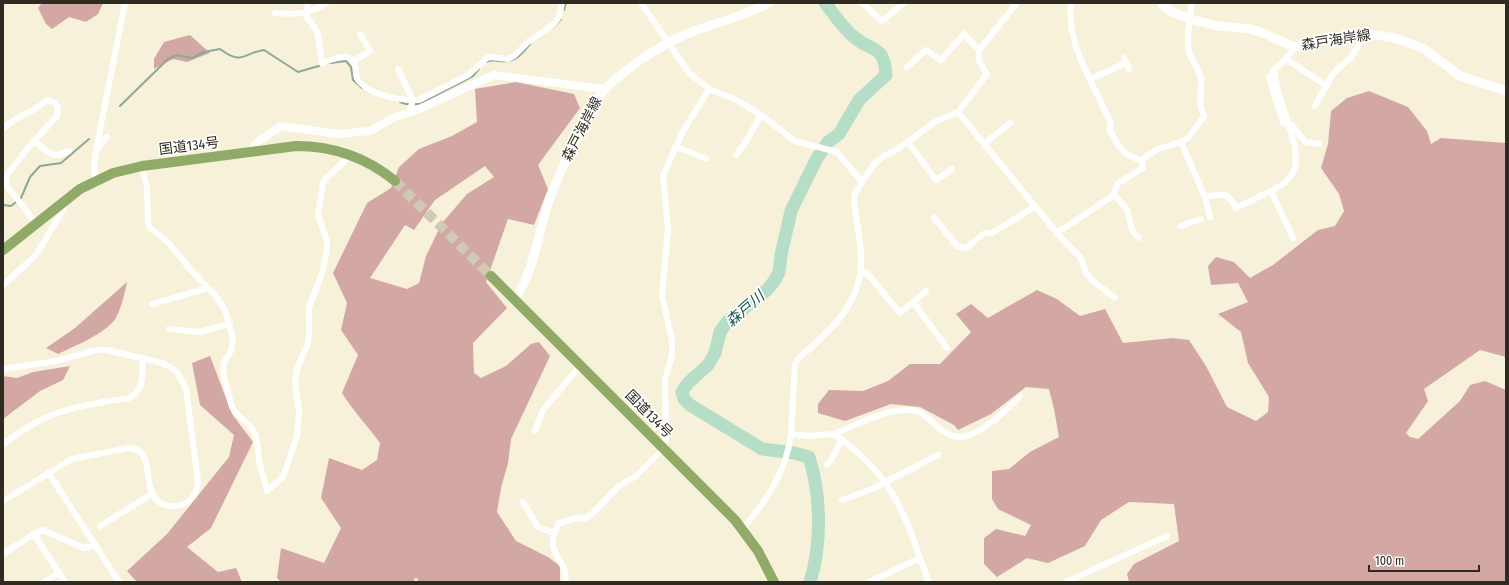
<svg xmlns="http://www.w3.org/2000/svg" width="1509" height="585" viewBox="0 0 1509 585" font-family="'Fira Sans Condensed','Noto Sans JP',sans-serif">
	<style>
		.forest { fill: #d3a7a4; fill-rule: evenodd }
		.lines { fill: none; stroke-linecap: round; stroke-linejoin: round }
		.stream { stroke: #8ca896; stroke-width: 2 }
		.river { stroke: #b4dec8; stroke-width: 13 }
		.trunk-tunnel { stroke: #d0c9b4; stroke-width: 10; stroke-dasharray: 10 5; stroke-linecap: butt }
		.minor { stroke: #fff; stroke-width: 6 }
		.tertiary { stroke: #fff; stroke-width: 8 }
		.secondary { stroke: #fff; stroke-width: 9 }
		.trunk { stroke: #90ab68; stroke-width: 10 }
		.labels { text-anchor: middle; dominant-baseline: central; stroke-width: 3.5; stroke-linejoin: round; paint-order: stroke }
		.street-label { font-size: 14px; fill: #2e2b22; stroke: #fff }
		.water-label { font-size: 15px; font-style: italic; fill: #10593e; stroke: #fff }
	</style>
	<rect width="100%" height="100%" fill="#f8f1d9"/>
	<path class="forest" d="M42,3H103L98,14L86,22L69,17L52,29L46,24L38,8Z
		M190,35L210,53L187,62L173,59L154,69V59L164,42Z
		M516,82L574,94L580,108L538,165L548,189L534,225L508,219L486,282L507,308L473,343L474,373L481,378L506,366L531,344L539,342L550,356L511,439L508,463L501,488L497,512L516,541L548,557L560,566V582H419L416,577L413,582H281L277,578L281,548L324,563L341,528L321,498L329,458L362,470L377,460L380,443C368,426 353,411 342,393L358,355L341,330L347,303L333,273L367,203L391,188L399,167L419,149L452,136L477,122L475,89ZM485,166L494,177L467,194L442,223L426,256L419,283L407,289L370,278L405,225L414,230L435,200Z
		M1369,91L1408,107L1427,131L1431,144L1441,138L1506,143V357L1480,350L1424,389L1428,401L1406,433L1410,437L1418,439L1460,401L1470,385L1485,381L1506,390V582H1129L1127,574L1134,564L1179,541L1174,504L1129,502L1101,520L1085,546L1048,563L1027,558L997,577L984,564V538L996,529L1025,536L1031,525L998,509L992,499V471L1009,469L1030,452L1059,437L1054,409L1049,389L1026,387L991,414L958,430L954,425L920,407L891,404L845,421L818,413V404L829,390L863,391L888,381L910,364H940L971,332L956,314L971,304L988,318L1037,290L1057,299L1080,316L1105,309L1123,343L1173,338L1189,340L1206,366L1227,407L1256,421L1268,412L1269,397L1248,363L1241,332L1218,314L1248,302L1238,283L1211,285L1208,266L1216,257L1234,262L1250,278L1273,265L1318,230L1335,226L1344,211L1339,194L1321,168L1328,144L1331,111L1347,98Z
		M127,282C125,293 120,315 112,323C98,337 76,345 58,354L46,348L75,328Z
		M210,356L232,414L253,442L211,528L187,547L218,572L236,568L242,582H137L127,571L167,534L229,457L234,435L200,405L192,363Z
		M70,366L63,380L40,391L3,419V376L17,378L33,372Z"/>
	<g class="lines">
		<path class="stream" d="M564,10L566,3
			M553,28L561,19
			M486,62C491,60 494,60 499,61C515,63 520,56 530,44
			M330,63L346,61L351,67L353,80L362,88
			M400,102L406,104H419L473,76L479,69
			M120,106L168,59L177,55L192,58L204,52L220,49C243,66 242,53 264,50L298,72L322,65
			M3,205L11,206L21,198L30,177L40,166L61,163L89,139"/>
		<path class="river" d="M810,582C822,544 821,495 809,457L794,453L762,449L690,405L684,399L682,392L688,383L708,365L715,353L720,332L728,321L767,290L775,280L779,272L781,255L791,211L816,160L828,142L839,134L859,100L886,75C884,44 873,53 854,37C843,28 834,14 825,3"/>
		<path class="trunk-tunnel" d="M395,181L491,276"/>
		<path class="minor" d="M308,3C303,24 312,18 317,32C320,42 320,54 322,64
			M641,3L689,73L709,89L735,99L761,115L795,141L837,152L862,182
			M862,3L882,21L904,3
			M1071,3C1066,46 1095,85 1111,124L1109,129C1119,147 1121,154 1141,160L1143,168L1117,184L1114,195
			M1192,3C1190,16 1185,43 1190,55C1193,64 1200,68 1201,80C1202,95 1197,101 1204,116L1189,137L1181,142L1205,197L1210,217
			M275,13C297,15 307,14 327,3
			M1295,47L1286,59L1274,70L1269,77L1283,123L1292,125L1305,142L1319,144
			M1124,58L1129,69
			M1286,59L1327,86
			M354,61L370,51L360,34
			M322,63C331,60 351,50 355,65C357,70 355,76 358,80C367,94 398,100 413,100L398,69
			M907,67L926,50L941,60L964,34L979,50
			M1090,79L1126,63
			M1315,106L1332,75L1352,56L1364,35
			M409,112L413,100H419L468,75L487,58L491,57L508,59L514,56L529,41L553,25L559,17L562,3
			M958,112L1057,233L1081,258L1086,273L1092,280L1115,298
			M3,129C15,116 34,113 47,100L54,102L58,107L57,116L28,148L6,176L7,186L36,223
			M35,142C49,152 51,160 69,151
			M908,142L936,180L952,169
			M984,144L1010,123
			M675,146L706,159
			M97,149L107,137
			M736,155L747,140L761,115
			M1141,160L1158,149L1181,142
			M142,166L147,188L148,223L150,228L168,242L190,269L215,295L225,310L233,339L231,351L224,362L223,373L232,407L237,414L251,427L255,434L258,447L259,461L267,491L283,477L297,436L299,412L295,381L298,366L307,346L309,336V308L323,270L327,249V241L318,215L323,183L326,178L352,155
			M95,180L94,164L96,150L125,3
			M1271,191L1293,238
			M1205,197C1224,194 1226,190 1236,208L1271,191L1285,183L1292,174L1296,165L1295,146L1278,91L1274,70
			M934,218L958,247L966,248L985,233H992L1036,206
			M1181,226L1201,219
			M1057,233L1114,195L1127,209L1132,230L1139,238
			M860,270L867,273L900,313L926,291
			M3,285L36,255L63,210L65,202
			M913,302L947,348
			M152,304L208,288
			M169,329L199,332L230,324
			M3,369L56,361L96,350H107L162,363L172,368L178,373L186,389L198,481C197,489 196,495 190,500C184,505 177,507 170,506C134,501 162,448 128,448L72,459L3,501
			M535,431L543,410L580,366
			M791,434L795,364L800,357C828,333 859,306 861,265C862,245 856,222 854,201L855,193L874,164L884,156L898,149L933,123L958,112L987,74C981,65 977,60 979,50L1017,3
			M834,434C856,425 895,403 919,412C928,416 935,426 943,431C949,435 956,438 963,437C985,432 1005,411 1020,396
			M3,444C20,432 37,420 57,413C80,405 105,402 129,398C145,390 142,374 143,358
			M827,465L831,460L842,440
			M48,472L119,582
			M842,500L872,489L938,455
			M523,502L538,527L554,533
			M100,526L152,494
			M743,529C767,499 786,473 791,434L809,436L834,434C859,451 881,473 896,500C911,526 918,555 929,582
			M34,534L43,530L84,548L96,545
			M3,554L34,534L65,582
			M44,582L59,573
			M566,582C566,554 542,556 559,523L580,517L583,519L591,515L619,486L636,476L664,448L666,436L665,379L672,356V340L662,296L668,229L663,176L682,133L709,89
			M869,582L920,558
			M1066,582L1167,536"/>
		<path class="tertiary" d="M250,152L256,143L281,126L338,134L370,131L395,117L417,110L494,75L604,89"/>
		<path class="secondary" d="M1161,3L1170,11L1189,19L1218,26L1251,29L1263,33L1295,47L1327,39L1370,34L1394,38L1423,48L1460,76L1506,91
			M514,300C536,270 538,229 551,195C563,162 582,130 597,99C616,73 664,42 694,31C719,22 745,16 768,3"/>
		<path class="trunk" d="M3,250L80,189L113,173L142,166L296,146C334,146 366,157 395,181
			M491,276L735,520L758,551L774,582"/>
	</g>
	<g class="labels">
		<g class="street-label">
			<text transform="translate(1336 40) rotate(-9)">森戸海岸線</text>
			<text transform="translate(582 129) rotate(-63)">森戸海岸線</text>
			<text transform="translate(189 146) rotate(-7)">国道134号</text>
			<text transform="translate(649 414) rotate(45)">国道134号</text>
		</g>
		<g class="water-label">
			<text transform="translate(745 309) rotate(-41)">森戸川</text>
		</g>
	</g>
	<rect width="1509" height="585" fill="none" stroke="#2e2b22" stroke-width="8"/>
	<path d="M1369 565v6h110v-6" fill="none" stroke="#2e2b22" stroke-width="2"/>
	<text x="1375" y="565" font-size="12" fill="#2e2b22" stroke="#ffffff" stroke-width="3" paint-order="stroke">100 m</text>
</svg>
